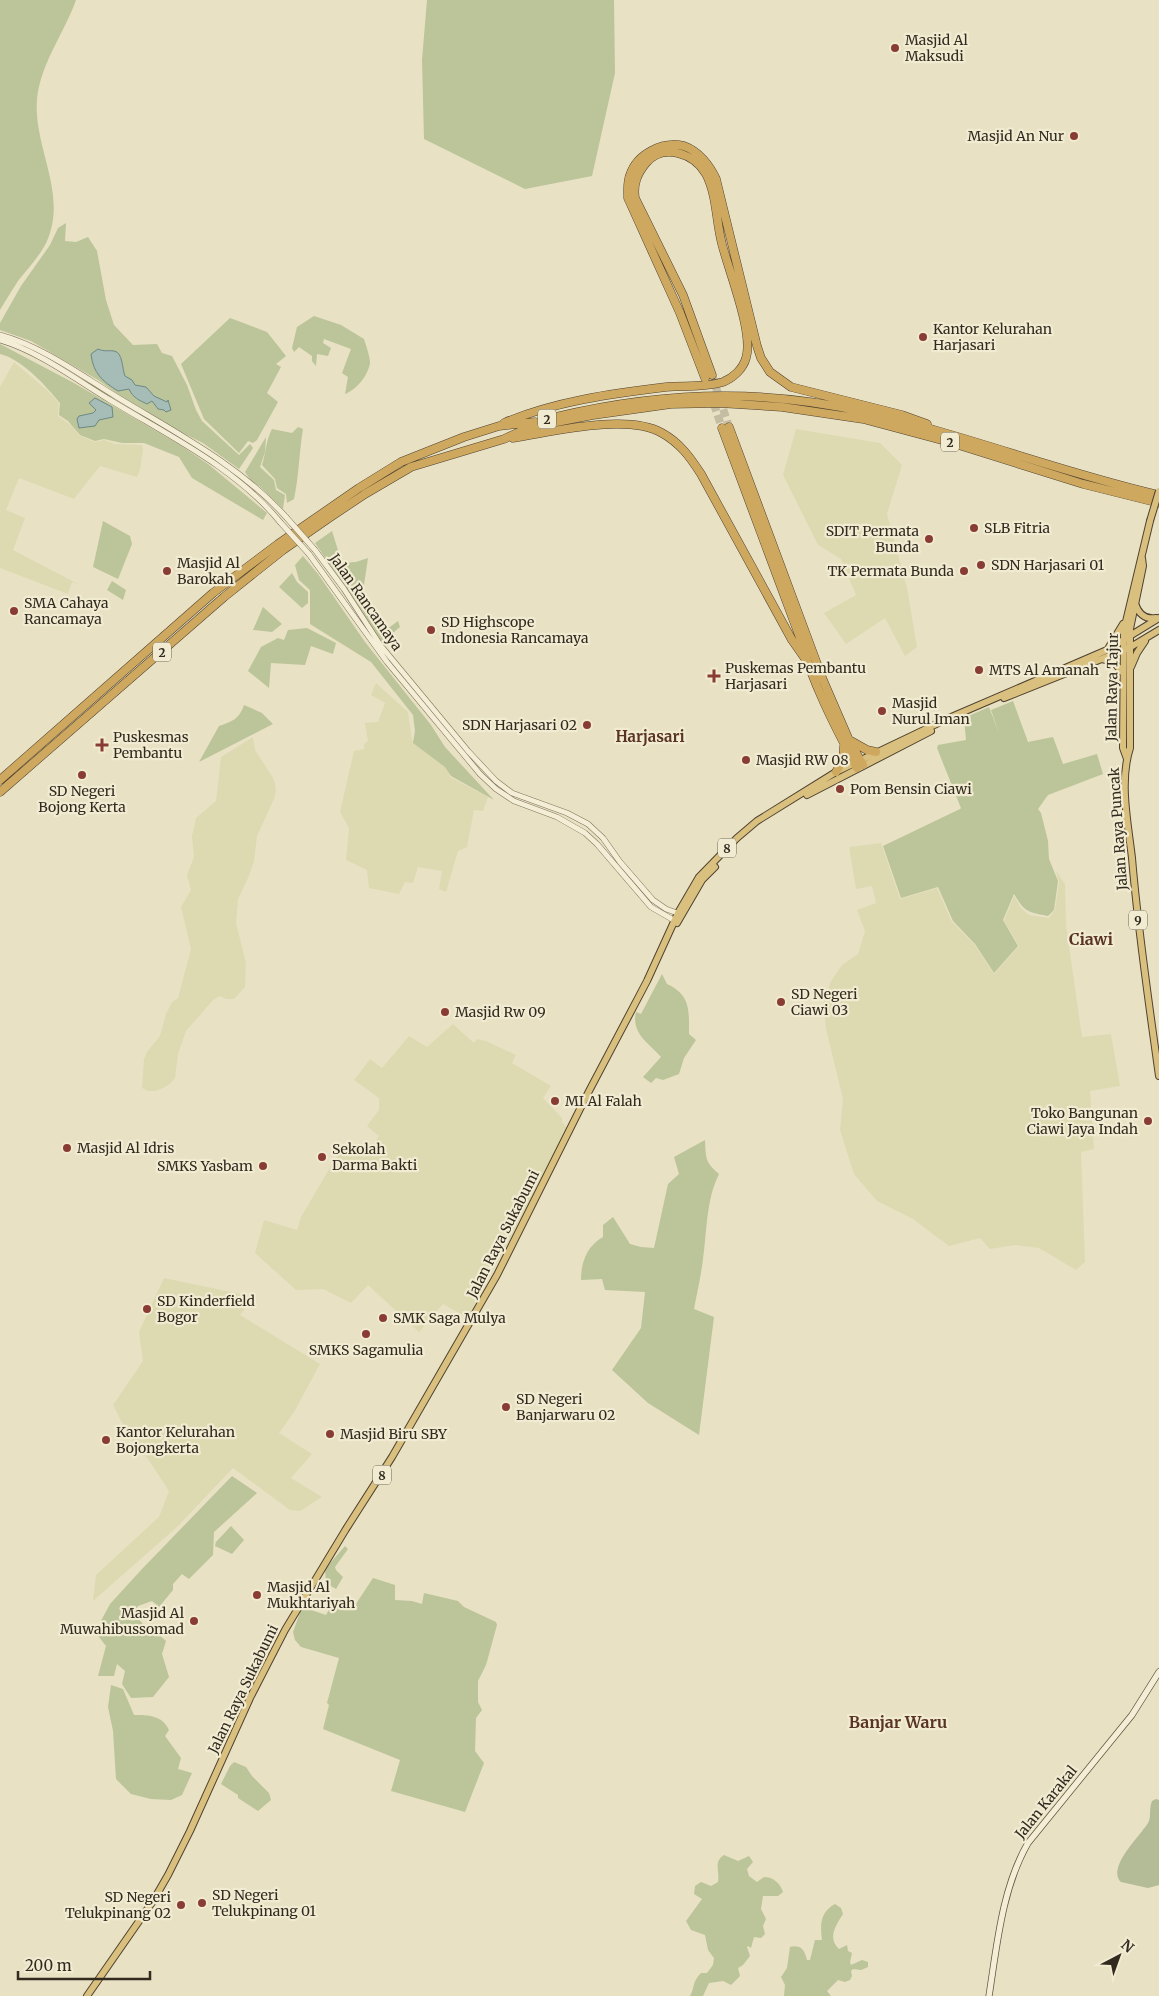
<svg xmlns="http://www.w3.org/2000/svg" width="1159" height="1996" viewBox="0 0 1159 1996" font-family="Merriweather,serif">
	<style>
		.farmland { fill: #dddab2 }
		.green { fill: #bbc599 }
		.cemetery { fill: #b3bb97 }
		.water { fill: #a5bcb7; stroke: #6d8985 }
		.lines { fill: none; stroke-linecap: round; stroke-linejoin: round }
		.motorway-tunnel { stroke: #c4bca3; stroke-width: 8; stroke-dasharray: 8 4; stroke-linecap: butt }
		.tertiary-casing { stroke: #81735c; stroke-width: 6 }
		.secondary-casing { stroke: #625540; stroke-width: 7 }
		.trunk-casing { stroke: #4f4230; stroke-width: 8 }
		.motorway-casing { stroke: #4f4230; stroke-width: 9 }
		.tertiary { stroke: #f4eed6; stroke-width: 5 }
		.secondary { stroke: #f4eed6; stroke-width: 5.5 }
		.trunk { stroke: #dac07e; stroke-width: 6 }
		.motorway { stroke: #cea85e; stroke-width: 8 }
		.tertiary-bridge-casing { stroke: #81735c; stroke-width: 6; stroke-linecap: butt }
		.trunk-bridge-casing { stroke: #4f4230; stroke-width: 8; stroke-linecap: butt }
		.tertiary-bridge { stroke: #f4eed6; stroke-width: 5 }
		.trunk-bridge { stroke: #dac07e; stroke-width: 6 }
		.poi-dot { fill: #883c33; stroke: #f1ebd2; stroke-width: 2 }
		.labels { text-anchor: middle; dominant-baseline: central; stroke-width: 4.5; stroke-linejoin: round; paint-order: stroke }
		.shield { fill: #f1ebd2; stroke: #6b6455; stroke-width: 1 }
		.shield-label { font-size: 12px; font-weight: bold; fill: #322a1f }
		.poi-label { font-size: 14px; fill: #322a1f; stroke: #f1ebd2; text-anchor: start }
		.street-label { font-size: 14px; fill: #322a1f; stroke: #f1ebd2 }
		.neighbourhood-label { font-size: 15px; font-weight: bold; fill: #5a3423; stroke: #f1ebd2 }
		.quarter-label { font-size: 16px; font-weight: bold; fill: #5a3423; stroke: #f1ebd2 }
	</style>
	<rect width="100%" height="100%" fill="#e8e1c4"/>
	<path class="farmland" d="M14,362L48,391L59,403L58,416L72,426L79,435L95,442L104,440L115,444L142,445L143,450L140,470L137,477L100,466L74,499L19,478L6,510L25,518L13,550L80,585L72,582L68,594L0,568V387Z
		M796,429L880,443L902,465L887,514L907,588L917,647L905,656L885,618L846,644L824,613L856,595L841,559L818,545L783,475Z
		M376,683L408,712L412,740L447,765L450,777L488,797L483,811L474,810L467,847L458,851L446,892L439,889L442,871L418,867L413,883L405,882L399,894L369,888L367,870L346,860L349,828L340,812L354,751L364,749V744L368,741L365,723L378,722L385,703L371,695Z
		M253,737L255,750L272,776L275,783L276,791L274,799L257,836L254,861L249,876L238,899L236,923L246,963L245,987L234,999H226L220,996L213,1000L186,1031L178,1054L175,1078L170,1084L163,1088L155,1091H148L142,1088L144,1059L147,1052L160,1036L166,1014L172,1002L178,998L191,949L181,907L191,890L187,875L194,857L192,836L196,818L216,801L221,757Z
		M881,843L900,899L937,888L952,922L974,944L994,974L1019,946L1004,921L1014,896L1021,908L1029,915L1049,918L1055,910L1059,882L1056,871L1065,884L1066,925L1082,1037L1111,1034L1120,1086L1090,1091L1094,1149L1081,1152L1085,1262L1076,1270L1039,1248L1015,1245L990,1249L980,1238L949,1246L913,1219L877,1201L854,1174L840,1130L843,1099L826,1029L823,1003L831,981L842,965L858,954L865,931L857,910L876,903L872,886L856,889L849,847Z
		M453,1024L474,1043L477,1039L486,1041L516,1055L512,1063L551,1086L543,1098L562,1118V1122L568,1129L468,1318L443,1304L419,1332L368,1285L351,1303L323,1289L296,1290L255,1253L264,1220L297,1230L301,1217L341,1149L364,1157L379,1136L367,1126L379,1110V1098L354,1080L370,1059L382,1068L409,1036L427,1047Z
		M164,1278L255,1297L240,1315L320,1364L294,1412L279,1433L312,1454L291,1478L322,1497L300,1511L290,1510L233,1468L177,1527L93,1601L96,1575L159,1517L169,1491L148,1459L130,1438L113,1405L143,1361L139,1332Z"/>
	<path class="green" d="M0,0H76C64,34 41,62 37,99C33,147 68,193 47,241C40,256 28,268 18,281C12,290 6,300 0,310Z
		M427,0H614L615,73L592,176L525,189L424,139L422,60Z
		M66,223L65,241L76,242L88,237L97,251L106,300L114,325L133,345L157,344L162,353L172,356L187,385L196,410L202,421L239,455L250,444L253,448L239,469L203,443L150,417L98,380L31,341L0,330V323L21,286L50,245L58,228Z
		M314,316L341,325L364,339C366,346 370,356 370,363C368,376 356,390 345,394L348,377L342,373L351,349L324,339L323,343L331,348L328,356L317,354L316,366L312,361V356L299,347L294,352L292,348L297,327Z
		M230,318L267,332L286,356L276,364L281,367L267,393L278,402L257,440L253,443L248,441L239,453L204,419L181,364Z
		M0,344L74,383L180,445L208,464L267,513L263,520L192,478L179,457L144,443H122L104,439L95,441L80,435L68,421L59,415L60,403C46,386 22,359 0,354Z
		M298,427L303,429C299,453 299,476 294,499L287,503L286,494L277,488L275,479L262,465C266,453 266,440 272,429L292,433Z
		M266,437L265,452L260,467L274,480L276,490L285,495L283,509L259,486L253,484L245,472Z
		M103,521L130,536L132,544L118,579L93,567Z
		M332,531L342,563L356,562L368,558L363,592L373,618L383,632L398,621L400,627L382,642L315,543Z
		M303,556L318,574L365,642L431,725L445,747L494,800L451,776L445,767L413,743L415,731L413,715L371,662L310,624V590L299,580L295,565Z
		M292,573L297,582L308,592V603L302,608L279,587Z
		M112,581L126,590L123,600L107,590Z
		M263,607L282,624L272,632L253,630Z
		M307,628L336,643L333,654L311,646L305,665L271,663L269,688L248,671L261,647L278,638L284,640L288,630Z
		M1013,701L1028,742L1053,737L1063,764L1097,754L1103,774L1048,795L1038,809L1041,813L1048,841L1049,859L1058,881L1054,910L1048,916C1027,912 1025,912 1014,894L1003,920L1018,946L994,973L975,944L953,921L938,887L901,898L883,846L960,809L961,808L937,748L938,745L966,740L964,718L989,707L999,733L991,710Z
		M244,705L262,713L273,724L199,762L219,726C232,722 240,718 244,705Z
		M662,974L667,984C691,995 689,1011 689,1034L696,1040L684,1058L679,1074L663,1080L656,1078L651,1083L643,1077L661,1057C649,1043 631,1034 636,1012L641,1014Z
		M705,1140C706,1159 705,1162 719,1174C706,1200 707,1231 703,1259C701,1276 697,1293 694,1309L714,1317L699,1435L648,1403L612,1370L641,1328L645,1292L605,1290L602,1279L581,1280C581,1262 587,1246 603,1237V1225L613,1217L630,1244L641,1247L654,1248L668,1184L679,1174L674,1157Z
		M232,1476L257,1493L214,1532L213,1555L189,1579L182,1574L173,1584V1590L159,1607L152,1601L138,1606L134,1614L152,1634L157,1633L166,1641L162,1654L169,1677L153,1697L131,1698L122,1684L125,1671L117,1664L114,1676H98L106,1646L95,1632L110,1604L142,1569Z
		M231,1526L244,1540L232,1554L215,1546L216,1542Z
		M345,1546L348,1549L335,1567L336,1570L343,1577L336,1589L326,1583L325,1569Z
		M373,1578L395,1585V1600L412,1601L422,1604L424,1593L458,1601L464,1607L496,1622L497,1625L486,1665L478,1681V1702L482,1710L476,1718L475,1751L484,1763L465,1812L391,1791L400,1760L323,1729L329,1705L327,1703L339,1658L301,1647L295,1640L293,1632L302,1607L326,1615L334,1600L352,1610Z
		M111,1685L123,1689L134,1715C148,1715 162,1715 169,1730L165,1736L181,1758L178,1769L192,1773L182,1795L171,1800L151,1799L131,1794L116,1779L113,1731L108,1707Z
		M234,1762L246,1767L252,1776L269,1793L271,1800L258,1811L238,1798V1795L221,1784L230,1766Z
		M724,1855L738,1861L749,1856L753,1862L747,1869L749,1876L757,1882L764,1877C773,1877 780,1883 783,1892L778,1896H763L761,1909L766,1919L763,1926L765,1934L761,1938L754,1937L751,1948L748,1946L747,1947L750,1956L743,1965L738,1968L740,1976L731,1985L723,1981L709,1983L703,1996H690C695,1987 692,1982 701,1973H707L713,1965L714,1958L708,1950L705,1935L691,1930L686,1921L702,1899L694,1894L695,1886L701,1882L711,1886L718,1882C720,1871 713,1862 724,1855Z
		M835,1904L841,1908L843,1914C836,1925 827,1938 839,1949L847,1945L848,1951L852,1953L850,1962L851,1965L862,1960L868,1962V1967L861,1970L853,1969L851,1971L852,1976L850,1980L845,1982L838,1980L827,1991L831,1996H784L785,1985L781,1977L787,1968L790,1947C801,1944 805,1951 807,1960H810L815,1940H822C820,1925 820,1912 835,1904Z"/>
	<path class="cemetery" d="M1156,1799L1159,1800V1885L1148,1888L1121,1882C1106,1866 1143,1834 1149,1821C1151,1816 1149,1808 1152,1801Z"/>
	<path class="water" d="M98,349C105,352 107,350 114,351C123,352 122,369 125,376L132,380L135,385L146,387L154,396L167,402L168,400L171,410L166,412L164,410L158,409L152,401L147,404C139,400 133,398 129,389L118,391C102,381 93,373 91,354Z
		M95,398L112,407L113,417L99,420L95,426L79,428L77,419L79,416L93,413L96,410L89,403Z"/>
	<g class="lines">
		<path class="motorway-tunnel" d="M712,375L729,427
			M706,381L722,428"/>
		<defs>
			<path id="tertiary" d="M0,335C43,347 79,374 117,397C176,433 239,465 286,517
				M0,340C40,352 75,379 110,400C169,436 236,468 280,522
				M315,550L344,589L381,646L468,751L496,781L512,793L567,813L588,824L603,838L620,862L653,900L666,909L680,914
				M309,554L387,662L480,774L496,789L514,801L557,817L585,833L597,844L651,907L677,922"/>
			<path id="secondary" d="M989,1996C997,1945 1002,1888 1028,1843L1132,1715L1159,1672"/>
			<path id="trunk" d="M1142,558L1143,566L1130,629V748C1119,782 1128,823 1132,858C1138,931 1149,1004 1159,1076
				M1135,603C1138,613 1145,620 1156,618
				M1109,647L1123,624
				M1102,659L1114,662L1122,672
				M1131,667L1137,653L1145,641
				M1004,698L1129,648L1159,630
				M1127,759L1123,748L1124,630L1150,521
				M807,795L931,731
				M677,923L702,880L715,867
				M87,1996L153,1901L168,1875L190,1831L250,1698L285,1630L346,1529L392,1457L497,1275L588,1093L647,981L678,913L699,877L737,838L757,821L836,772L949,718L1107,650L1159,618"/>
			<path id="motorway" d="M705,378L680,313L628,198C628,190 627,182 630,175C637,154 662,141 684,146C699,151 710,166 716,179L757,346L761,358L770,372L791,387L902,415L927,424
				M556,417C656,393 762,388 864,412C963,434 1059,472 1159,495
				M504,423C552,402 614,393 666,387C685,385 704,388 723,382C733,378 743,369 746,358C754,333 729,272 722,244C716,222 717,195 706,174C694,153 663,143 646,163C637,174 633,184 635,198L683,295L712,375
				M729,427L823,680L849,740L863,765
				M722,428L799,635C812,682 834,725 857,768
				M513,438C552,432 627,413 662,433C680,443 690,457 701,474L792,640L806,660
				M851,741L867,750L876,752
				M836,772L843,760L844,746
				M0,780L213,593L278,544L359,488L401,462L464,437L499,426L535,422
				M0,792L224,597L283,550L329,518L365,494L411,467L504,439L530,427L593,415L671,404L719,403L782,407L863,419L949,442L1083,484L1159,503"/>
		</defs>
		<use href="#tertiary" class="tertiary-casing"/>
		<use href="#secondary" class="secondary-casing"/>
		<use href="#trunk" class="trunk-casing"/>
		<use href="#motorway" class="motorway-casing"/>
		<use href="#tertiary" class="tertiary"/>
		<use href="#secondary" class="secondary"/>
		<use href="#trunk" class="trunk"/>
		<use href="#motorway" class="motorway"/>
		<defs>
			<path id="tertiary-bridge" d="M286,517L315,550
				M280,522L309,554"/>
			<path id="trunk-bridge" d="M1150,521L1159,491"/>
		</defs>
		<use href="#tertiary-bridge" class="tertiary-bridge-casing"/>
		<use href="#trunk-bridge" class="trunk-bridge-casing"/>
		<use href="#tertiary-bridge" class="tertiary-bridge"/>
		<use href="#trunk-bridge" class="trunk-bridge"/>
	</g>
	<g class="poi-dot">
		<circle cx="895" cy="48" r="5"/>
		<circle cx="1074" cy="136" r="5"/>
		<circle cx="923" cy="337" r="5"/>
		<circle cx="974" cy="528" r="5"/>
		<circle cx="929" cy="539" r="5"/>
		<circle cx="981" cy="565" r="5"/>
		<circle cx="167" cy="571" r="5"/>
		<circle cx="964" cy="571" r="5"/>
		<circle cx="14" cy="611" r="5"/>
		<circle cx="431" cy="630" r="5"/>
		<circle cx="979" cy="670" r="5"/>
		<path d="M711.5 668.5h5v5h5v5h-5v5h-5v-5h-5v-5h5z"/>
		<circle cx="882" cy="711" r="5"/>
		<circle cx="587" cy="725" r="5"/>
		<path d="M99.5 737.5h5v5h5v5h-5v5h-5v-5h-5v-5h5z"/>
		<circle cx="746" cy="760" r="5"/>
		<circle cx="82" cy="775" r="5"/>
		<circle cx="840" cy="789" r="5"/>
		<circle cx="781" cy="1002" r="5"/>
		<circle cx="445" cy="1012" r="5"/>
		<circle cx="555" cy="1101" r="5"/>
		<circle cx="1148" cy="1121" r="5"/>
		<circle cx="67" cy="1148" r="5"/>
		<circle cx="322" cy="1157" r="5"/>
		<circle cx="263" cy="1166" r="5"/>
		<circle cx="147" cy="1309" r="5"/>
		<circle cx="383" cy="1318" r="5"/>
		<circle cx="366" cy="1334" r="5"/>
		<circle cx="506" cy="1407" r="5"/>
		<circle cx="330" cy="1434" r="5"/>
		<circle cx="106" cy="1440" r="5"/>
		<circle cx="257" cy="1595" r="5"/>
		<circle cx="194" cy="1621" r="5"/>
		<circle cx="202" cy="1903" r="5"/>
		<circle cx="181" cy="1905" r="5"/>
	</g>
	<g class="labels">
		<g class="shield">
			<rect x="538" y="409.5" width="18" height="19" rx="4"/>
			<rect x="941" y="432.5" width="18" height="19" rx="4"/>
			<rect x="153" y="642.5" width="18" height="19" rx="4"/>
			<rect x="718" y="838.5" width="18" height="19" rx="4"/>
			<rect x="1129" y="910.5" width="18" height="19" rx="4"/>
			<rect x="373" y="1465.5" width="18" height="19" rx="4"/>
		</g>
		<g class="shield-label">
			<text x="547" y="419">2</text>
			<text x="950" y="442">2</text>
			<text x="162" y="652">2</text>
			<text x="727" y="848">8</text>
			<text x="1138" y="920">9</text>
			<text x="382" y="1475">8</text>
		</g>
		<g class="poi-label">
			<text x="905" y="40">Masjid Al<tspan x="905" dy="16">Maksudi</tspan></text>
			<text x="1064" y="136" text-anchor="end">Masjid An Nur</text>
			<text x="933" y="329">Kantor Kelurahan<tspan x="933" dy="16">Harjasari</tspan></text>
			<text x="984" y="528">SLB Fitria</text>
			<text x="919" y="531" text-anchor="end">SDIT Permata<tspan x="919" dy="16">Bunda</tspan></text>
			<text x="177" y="563">Masjid Al<tspan x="177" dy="16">Barokah</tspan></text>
			<text x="991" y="565">SDN Harjasari 01</text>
			<text x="954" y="571" text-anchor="end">TK Permata Bunda</text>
			<text x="24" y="603">SMA Cahaya<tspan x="24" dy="16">Rancamaya</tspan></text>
			<text x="441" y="622">SD Highscope<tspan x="441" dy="16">Indonesia Rancamaya</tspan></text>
			<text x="725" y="668">Puskemas Pembantu<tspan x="725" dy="16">Harjasari</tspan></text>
			<text x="989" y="670">MTS Al Amanah</text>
			<text x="892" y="703">Masjid<tspan x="892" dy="16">Nurul Iman</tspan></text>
			<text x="577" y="725" text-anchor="end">SDN Harjasari 02</text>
			<text x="113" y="737">Puskesmas<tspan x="113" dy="16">Pembantu</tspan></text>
			<text x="756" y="760">Masjid RW 08</text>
			<text x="850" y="789">Pom Bensin Ciawi</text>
			<text x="82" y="791" text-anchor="middle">SD Negeri<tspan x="82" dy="16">Bojong Kerta</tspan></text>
			<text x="791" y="994">SD Negeri<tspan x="791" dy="16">Ciawi 03</tspan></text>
			<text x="455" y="1012">Masjid Rw 09</text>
			<text x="565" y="1101">MI Al Falah</text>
			<text x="1138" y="1113" text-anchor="end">Toko Bangunan<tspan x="1138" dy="16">Ciawi Jaya Indah</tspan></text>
			<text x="77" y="1148">Masjid Al Idris</text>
			<text x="332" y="1149">Sekolah<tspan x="332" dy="16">Darma Bakti</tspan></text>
			<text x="253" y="1166" text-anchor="end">SMKS Yasbam</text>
			<text x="157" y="1301">SD Kinderfield<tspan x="157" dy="16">Bogor</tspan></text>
			<text x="393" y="1318">SMK Saga Mulya</text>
			<text x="366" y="1350" text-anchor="middle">SMKS Sagamulia</text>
			<text x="516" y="1399">SD Negeri<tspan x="516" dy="16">Banjarwaru 02</tspan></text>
			<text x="116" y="1432">Kantor Kelurahan<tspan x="116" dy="16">Bojongkerta</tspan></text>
			<text x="340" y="1434">Masjid Biru SBY</text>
			<text x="267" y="1587">Masjid Al<tspan x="267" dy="16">Mukhtariyah</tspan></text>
			<text x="184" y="1613" text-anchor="end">Masjid Al<tspan x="184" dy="16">Muwahibussomad</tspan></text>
			<text x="212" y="1895">SD Negeri<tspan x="212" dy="16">Telukpinang 01</tspan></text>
			<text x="171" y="1897" text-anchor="end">SD Negeri<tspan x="171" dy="16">Telukpinang 02</tspan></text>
		</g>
		<g class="street-label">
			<text transform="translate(366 602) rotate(55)">Jalan Rancamaya</text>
			<text transform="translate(1112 687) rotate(-89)">Jalan Raya Tajur</text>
			<text transform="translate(1118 829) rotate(-94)">Jalan Raya Puncak</text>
			<text transform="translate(503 1234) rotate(-63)">Jalan Raya Sukabumi</text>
			<text transform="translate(243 1689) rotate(-64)">Jalan Raya Sukabumi</text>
			<text transform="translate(1046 1802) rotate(-51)">Jalan Karakal</text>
		</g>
		<g class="neighbourhood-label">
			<text x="650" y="736">Harjasari</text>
		</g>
		<g class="quarter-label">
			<text x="1091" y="939">Ciawi</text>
			<text x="898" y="1722">Banjar Waru</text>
		</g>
	</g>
	<g transform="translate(1119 1956) rotate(41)" stroke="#f1ebd2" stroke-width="4" paint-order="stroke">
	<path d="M0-4L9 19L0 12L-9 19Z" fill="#322a1f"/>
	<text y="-8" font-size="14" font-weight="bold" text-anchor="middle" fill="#322a1f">N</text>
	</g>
	<path d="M18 1971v8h132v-8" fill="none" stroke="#322a1f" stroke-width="2.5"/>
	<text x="25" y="1971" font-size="15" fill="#322a1f" stroke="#f1ebd2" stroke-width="4" paint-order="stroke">200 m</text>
</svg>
